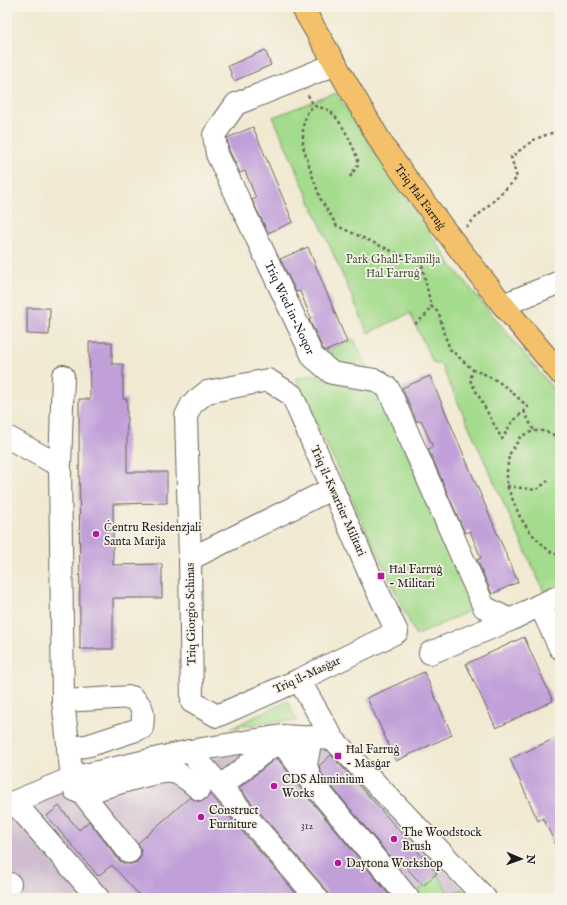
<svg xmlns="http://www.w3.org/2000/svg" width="567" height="905" viewBox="0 0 567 905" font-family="'IM FELL English',serif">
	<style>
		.industrial { fill: #cfbdcf }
		.green { fill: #a4dc8d; stroke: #607c54 }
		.building { fill: #c1a0d9 }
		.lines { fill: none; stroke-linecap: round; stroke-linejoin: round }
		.minor-casing { stroke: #67645c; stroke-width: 24 }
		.major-casing { stroke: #67645c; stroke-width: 24 }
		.path { stroke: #67645c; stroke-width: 2.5; stroke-dasharray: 3 3; stroke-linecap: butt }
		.minor { stroke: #fff; stroke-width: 22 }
		.major { stroke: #f4c16a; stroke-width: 22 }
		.poi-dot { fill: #b5179e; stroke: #f7f3e8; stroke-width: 1.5 }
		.labels { text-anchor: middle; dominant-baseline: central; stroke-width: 3.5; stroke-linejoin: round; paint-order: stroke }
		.number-label { font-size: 10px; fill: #453d4b }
		.street-label { font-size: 12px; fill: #1c1c1c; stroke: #f7f3e8 }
		.park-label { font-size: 12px; fill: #45563e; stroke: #f7f3e8 }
		.poi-label { font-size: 12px; fill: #1c1c1c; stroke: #f7f3e8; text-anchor: start }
	</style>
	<rect width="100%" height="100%" fill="#f7f3e8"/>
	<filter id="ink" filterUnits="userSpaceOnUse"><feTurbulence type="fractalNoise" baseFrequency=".025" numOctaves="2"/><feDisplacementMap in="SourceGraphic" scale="8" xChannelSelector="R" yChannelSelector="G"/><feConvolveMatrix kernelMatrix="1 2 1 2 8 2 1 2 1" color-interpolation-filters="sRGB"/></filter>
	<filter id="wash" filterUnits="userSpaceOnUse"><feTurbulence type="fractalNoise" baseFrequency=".012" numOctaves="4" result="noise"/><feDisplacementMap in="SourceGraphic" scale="16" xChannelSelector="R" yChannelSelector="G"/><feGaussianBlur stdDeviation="0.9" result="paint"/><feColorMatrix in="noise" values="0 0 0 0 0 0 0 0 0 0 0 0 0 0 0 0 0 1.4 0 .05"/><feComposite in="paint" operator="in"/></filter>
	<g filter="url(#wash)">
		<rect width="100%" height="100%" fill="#f1e9d2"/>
		<path class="industrial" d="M325,737L471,898H7V797Z"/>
		<path class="green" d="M336,93L453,267L560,397V587L545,594L441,365L433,363L410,313L368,333L273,117Z
			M354,339L369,373L342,372L319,355Z
			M314,374L345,385L369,386L381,393L475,608L416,636L296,379Z
			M288,701L297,721H283L231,728Z
			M437,873L449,894L463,889L471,898H412L423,886Z"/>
		<g id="blocks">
			<path class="building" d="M265,50L271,65L234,81L228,66Z
				M253,127L293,222L268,233L252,200L256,198L245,171L240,173L229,150L227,138Z
				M308,247L347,342L326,351L323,349L309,319L311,318L300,291L296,292L280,259Z
				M27,308H50L49,335L27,334Z
				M89,342H112V364H123V399H127V472H167V503L113,504V565L162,564V598H113V649H80L79,399H90Z
				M430,376L518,582L492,594L477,560L481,558L470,531L465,533L428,449L433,447L421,420L417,422L402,388Z
				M524,637L553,701L496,728L466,664Z
				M424,672L452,735L396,761L367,698Z
				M560,736V854L543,818L538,821L510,759Z
				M331,755L359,785L437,873L423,886L397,857V865L322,775L319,766Z
				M276,758L278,759L300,788L392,898H329L326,890L239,788Z
				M210,794L300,898H142L112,865L98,876L47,816L59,806L79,830L89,821L119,860L124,863L130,864L137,862L141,856V850L138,843L190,797L196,801H203L208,797Z"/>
		</g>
	</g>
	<g filter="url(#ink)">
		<use href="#blocks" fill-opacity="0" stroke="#67645c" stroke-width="1"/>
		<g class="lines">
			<defs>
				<g id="minor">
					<path id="s1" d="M336,64L236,104L214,135L217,154L313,357L332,373L375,380L388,388L484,607L510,620L540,605L560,648"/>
					<path d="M503,305L560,282"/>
					<path d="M63,376L60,466L63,701L72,778L75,790L83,794C99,789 163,768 176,773C185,776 192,783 199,789"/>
					<path d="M268,380L292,395L370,575L397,632L299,680L217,716L192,702L190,559L186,416L192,404L207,392Z"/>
					<path d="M7,437L60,466"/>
					<path d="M190,559L333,488"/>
					<path d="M540,605L560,596"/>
					<path d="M430,653L510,620"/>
					<path d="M299,680L333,739L485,898"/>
					<path d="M63,701L132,697C144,707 144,713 142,728L90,745L68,749"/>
					<path d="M311,737L306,765L311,781L408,898"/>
					<path d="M190,751L317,898"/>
					<path d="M221,786L273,745L285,747L310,780"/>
					<path d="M83,794L129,852"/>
					<path d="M14,802L98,898"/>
					<path d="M7,808L14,802L72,778L190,751L282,736L333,739"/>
					<path d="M7,887L10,884"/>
				</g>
				<g id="major">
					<path id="s2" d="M302,7L385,149L444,229L503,305L560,373"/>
				</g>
			</defs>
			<use href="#minor" class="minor-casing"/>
			<use href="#major" class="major-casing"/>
			<path class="path" d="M308,95L314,106
				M350,177L359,163C353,146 344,125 331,112C328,109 319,107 314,106L308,111L303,126V146L311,172L321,200L337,226L422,265L431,306L439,313L443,331L450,349L473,370L470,380L502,439L512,422L528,407C511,391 497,377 473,370
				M466,227L517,178L511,157L535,139L560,130
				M415,324L425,316L431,306
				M524,411L534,431
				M560,438L545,431H534L521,436L509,455L507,471V486L520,517L531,533L549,551L560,556
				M507,486L536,490L548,481"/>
			<use href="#minor" class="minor"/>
			<use href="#major" class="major"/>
		</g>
	</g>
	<g class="poi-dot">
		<circle cx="96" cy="534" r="4"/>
		<rect x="377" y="572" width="8" height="8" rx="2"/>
		<rect x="334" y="752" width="8" height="8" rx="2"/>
		<circle cx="274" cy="786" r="4"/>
		<circle cx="201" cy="817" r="4"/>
		<circle cx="394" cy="839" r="4"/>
		<circle cx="338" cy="863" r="4"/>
	</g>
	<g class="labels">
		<g class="number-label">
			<text x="307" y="826">312</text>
		</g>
		<g class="street-label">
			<text stroke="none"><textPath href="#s2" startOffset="224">Triq Ħal Farruġ</textPath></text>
			<text stroke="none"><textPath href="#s1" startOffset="335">Triq Wied in-Noqor</textPath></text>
			<text transform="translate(338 501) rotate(66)">Triq il-Kwartier Militari</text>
			<text transform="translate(191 614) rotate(-91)">Triq Giorgio Schinas</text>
			<text transform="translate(307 675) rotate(-25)">Triq il-Masġar</text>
		</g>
		<g class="park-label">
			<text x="393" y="259">Park Għall-Familja<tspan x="393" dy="14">Ħal Farruġ</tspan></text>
		</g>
		<g class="poi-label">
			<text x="104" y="527">Ċentru Residenzjali<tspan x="104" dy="14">Santa Marija</tspan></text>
			<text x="389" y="569">Ħal Farruġ<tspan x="389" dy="14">- Militari</tspan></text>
			<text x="346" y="749">Ħal Farruġ<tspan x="346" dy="14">- Masġar</tspan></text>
			<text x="282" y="779">CDS Aluminium<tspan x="282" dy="14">Works</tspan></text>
			<text x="209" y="810">Construct<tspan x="209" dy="14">Furniture</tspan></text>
			<text x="402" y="832">The Woodstock<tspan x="402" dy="14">Brush</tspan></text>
			<text x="346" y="863">Daytona Workshop</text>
		</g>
	</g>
	<rect width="567" height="905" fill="none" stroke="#f7f3e8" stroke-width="24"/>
	<g transform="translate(521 859) rotate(92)" stroke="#f7f3e8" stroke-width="3" paint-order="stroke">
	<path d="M0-3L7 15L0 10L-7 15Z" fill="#1c1c1c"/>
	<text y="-6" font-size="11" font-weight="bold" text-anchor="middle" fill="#1c1c1c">N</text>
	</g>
</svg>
